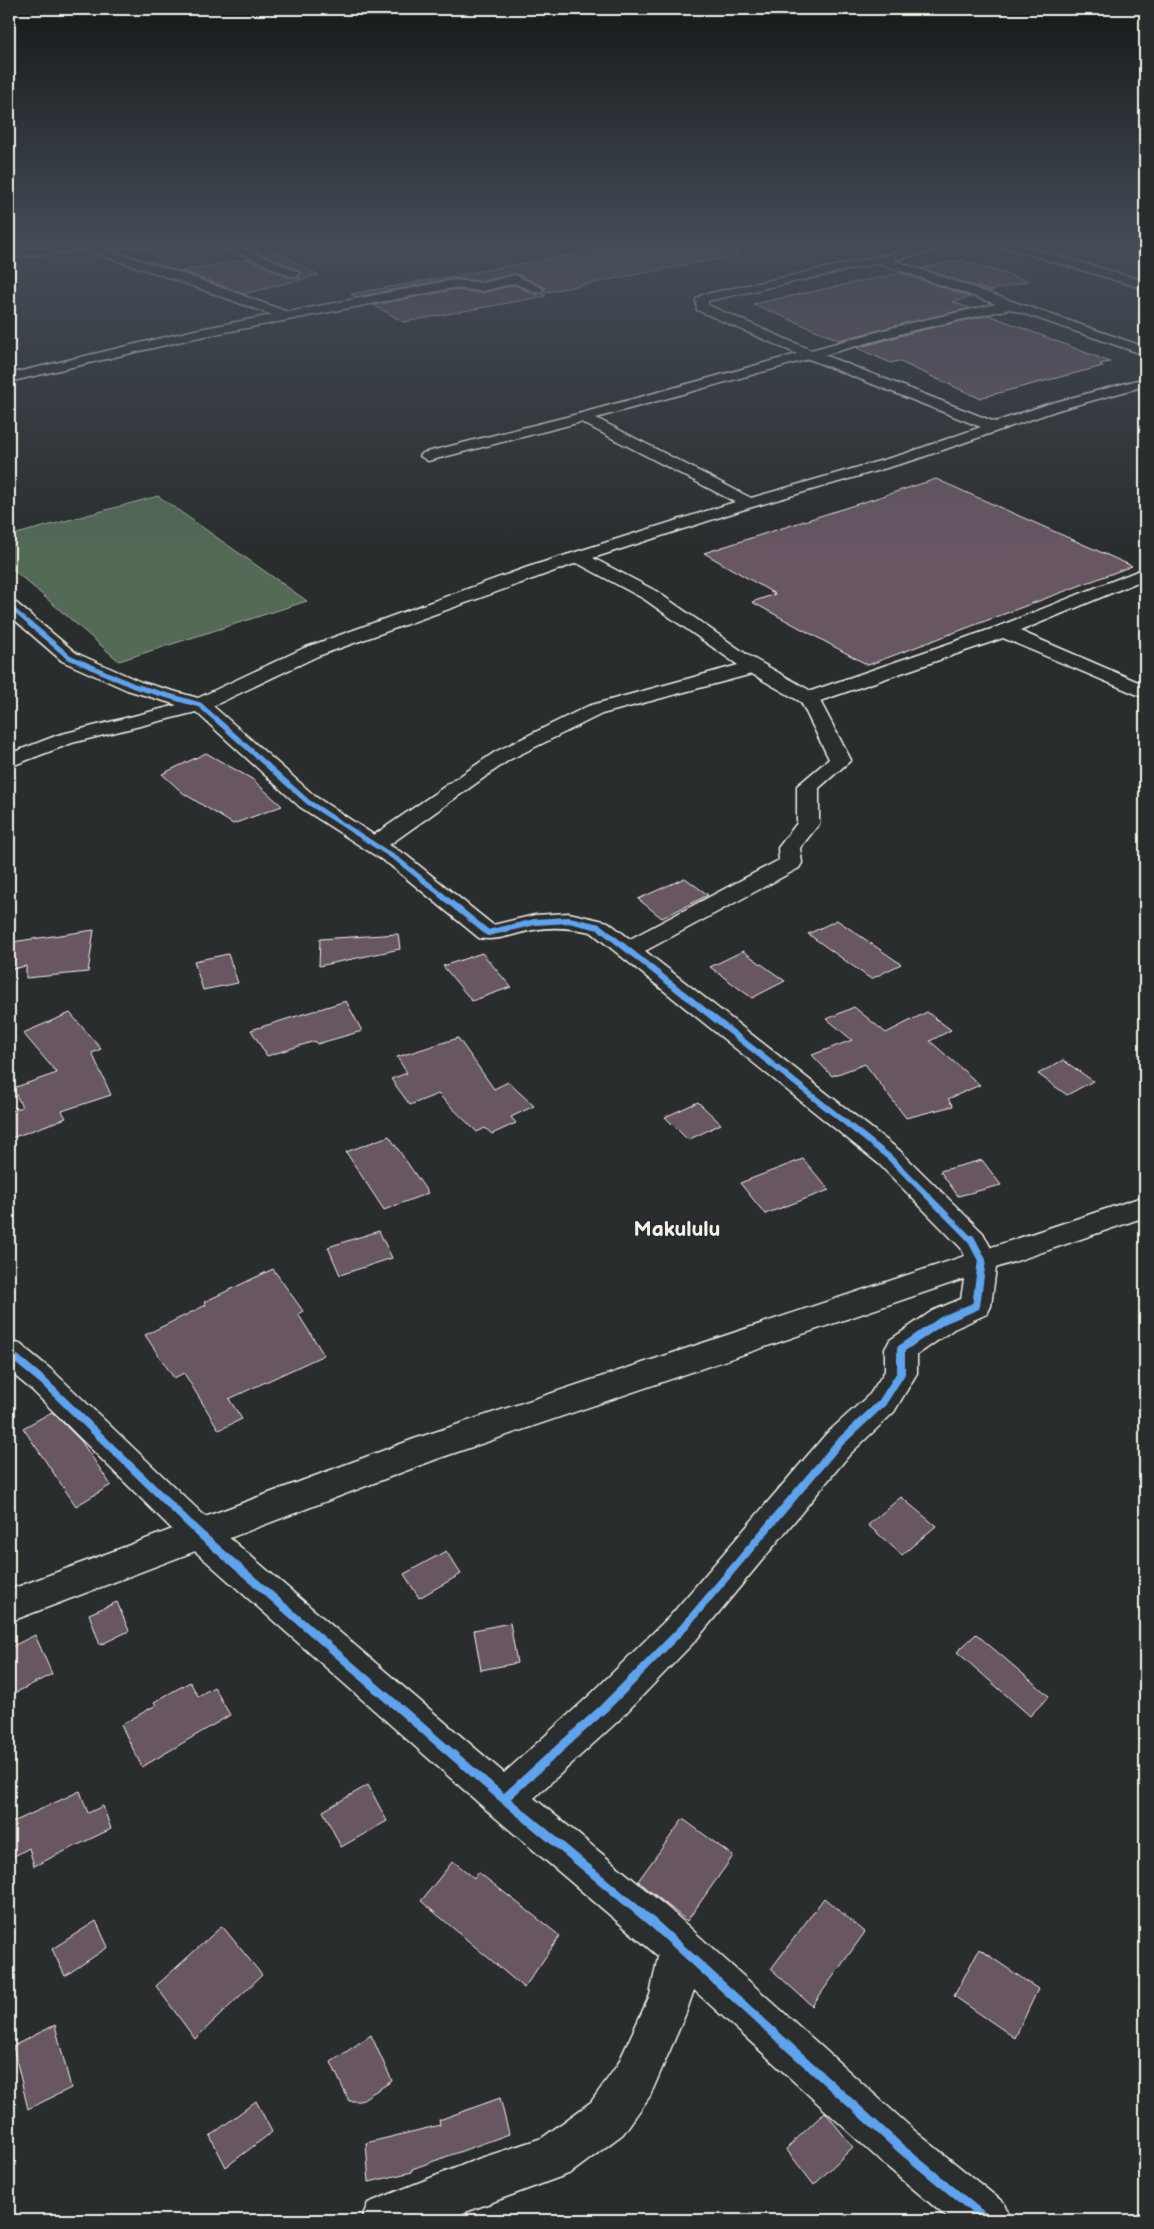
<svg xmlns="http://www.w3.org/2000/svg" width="1154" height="2229" viewBox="0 0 1154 2229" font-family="'Balsamiq Sans',sans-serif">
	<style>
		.green { fill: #536a56; stroke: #a4ae9f }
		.building { fill: #675763; stroke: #f4f1e8 }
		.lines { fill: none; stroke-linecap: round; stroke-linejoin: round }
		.minor-casing { stroke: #f4f1e8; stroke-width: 3 }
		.tertiary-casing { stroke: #f4f1e8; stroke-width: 3 }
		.minor { fill: #2a2d2e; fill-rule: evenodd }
		.tertiary { fill: #2a2d2e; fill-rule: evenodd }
		.cycleway-far4-casing { stroke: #2a2d2e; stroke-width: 5.5 }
		.cycleway-far3-casing { stroke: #2a2d2e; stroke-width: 8 }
		.cycleway-far2-casing { stroke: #2a2d2e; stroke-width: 9 }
		.cycleway-far1-casing { stroke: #2a2d2e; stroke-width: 11 }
		.cycleway-casing { stroke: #2a2d2e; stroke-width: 12 }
		.cycleway-far4 { stroke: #60a3ed; stroke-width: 4 }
		.cycleway-far3 { stroke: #60a3ed; stroke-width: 5 }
		.cycleway-far2 { stroke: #60a3ed; stroke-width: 6 }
		.cycleway-far1 { stroke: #60a3ed; stroke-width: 8 }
		.cycleway { stroke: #60a3ed; stroke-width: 9 }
		.labels { text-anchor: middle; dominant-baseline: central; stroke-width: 5; stroke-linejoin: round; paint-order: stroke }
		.district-label { font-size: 21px; font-weight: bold; fill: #f4f1e8; stroke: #2a2d2e }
	</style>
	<rect width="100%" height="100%" fill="#2a2d2e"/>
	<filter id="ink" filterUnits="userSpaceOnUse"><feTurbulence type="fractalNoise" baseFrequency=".02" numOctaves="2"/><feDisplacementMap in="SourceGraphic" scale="10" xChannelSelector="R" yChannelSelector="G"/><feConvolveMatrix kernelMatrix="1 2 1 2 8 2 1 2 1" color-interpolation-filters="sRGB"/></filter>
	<g filter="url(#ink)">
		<path class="green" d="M158,496L307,601L119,661L9,566V536Z"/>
		<path class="building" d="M648,241H736L737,255L541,293L546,296L404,322L373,305L453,290L483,293L514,285L537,295L546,288L515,273L483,281L453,278L356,297L351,294Z
			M279,252L318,275L244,294L182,271L247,259L289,278L300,277L301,271L265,255Z
			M961,260L1028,281L990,291L922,268Z
			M901,273L970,297L953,302L970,308L839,340L753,304Z
			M989,315L1110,362L1100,364L1103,366L979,398L898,361L891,363L857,348L914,332Z
			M936,479L1132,566L868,665L752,602L775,594L704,553Z
			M206,753L252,779L282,806L233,824L183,793L162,774Z
			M685,878L708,895L662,918L638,899Z
			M837,920L901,964L871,979L808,934Z
			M94,930L88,972L26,978V966L12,969V942Z
			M398,934L400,949L319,966L320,939Z
			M743,951L785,981L752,998L710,967Z
			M482,953L511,987L472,1001L443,966Z
			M228,954L238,983L203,990L194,961Z
			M346,1001L362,1031L317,1044L315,1041L267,1056L251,1030Z
			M854,1007L886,1033L927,1012L951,1030L930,1041L980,1085L948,1099L953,1106L906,1118L865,1064L832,1076L812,1055L852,1040L827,1019Z
			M70,1013L101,1049L92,1053L111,1095L62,1111L66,1118L9,1139V1112L22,1107L13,1088L57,1073L23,1033Z
			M458,1038L494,1089L508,1082L534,1106L511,1117L516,1123L492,1134L485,1128L477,1132L438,1094L410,1105L391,1079L407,1073L397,1057Z
			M1063,1060L1093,1081L1067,1095L1038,1074Z
			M698,1102L721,1124L688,1140L665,1117Z
			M389,1136L428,1193L384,1210L346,1152Z
			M803,1159L829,1190L765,1214L740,1183Z
			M982,1160L1001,1185L958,1196L940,1171Z
			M379,1231L392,1258L340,1275L328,1247Z
			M273,1269L303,1311L298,1314L324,1355L229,1399L242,1419L219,1430L184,1373L174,1378L145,1335L206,1305L204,1302Z
			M52,1412L81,1441L111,1485L76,1506L23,1428Z
			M901,1497L936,1526L902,1555L868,1525Z
			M446,1551L461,1574L419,1598L404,1574Z
			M117,1602L129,1631L100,1645L89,1614Z
			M510,1623L517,1663L481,1670L474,1630Z
			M976,1634L1049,1696L1030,1716L957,1652Z
			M35,1635L52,1674L9,1696V1648Z
			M190,1682L198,1696L214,1687L230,1715L142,1767L121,1725L156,1705L154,1702Z
			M368,1785L387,1821L341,1847L323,1811Z
			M80,1791L88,1813L103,1806L111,1829L34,1866L29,1848L9,1859V1824Z
			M683,1819L733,1856L687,1921L638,1881Z
			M453,1861L474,1878L478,1872L560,1936L524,1988L421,1901Z
			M824,1898L865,1932L812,2006L771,1969Z
			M96,1921L108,1947L65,1976L52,1949Z
			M222,1926L262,1975L195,2039L156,1986Z
			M979,1949L1038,1989L1015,2038L954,1996Z
			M55,2025L71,2088L28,2109L13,2046Z
			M371,2035L392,2081L360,2101H349L331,2062Z
			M500,2098L509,2134L412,2169V2172L369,2182L366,2143L440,2125L439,2120Z
			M256,2101L272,2132L226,2167L210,2136Z
			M825,2112L853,2147L814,2185L786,2149Z"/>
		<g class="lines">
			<defs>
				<path id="minor" d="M216,241L252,251L300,273L298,276H290L244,255L211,246L102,248L184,274L288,312L453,280L483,283L515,275L544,289L538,293L514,283L483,291L453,288L195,338L9,382V374L195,330L272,315L176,280L95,253L93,251L95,248L9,258V251L93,242Z
					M949,241H970L968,243L893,260L1145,347V355L1010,309L914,330L824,355L995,422L1048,404L1145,378V386L1058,410L914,460L742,510L593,558L656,591L749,656L811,691L997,627L1145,568V579L1020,631L1145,685V698L1003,638L820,701L851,760L819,788V824L800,848L802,863L799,868L645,951L899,1150L983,1233L997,1260L991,1306L987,1314L954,1329L917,1355V1373L894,1412L850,1454L696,1640L618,1721L534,1798L669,1909L916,2132L1004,2203L1011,2220H950L884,2164L694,1990L686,2013L650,2096L623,2134L571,2173L444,2220H361L368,2203L478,2159L542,2138L591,2102L618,2064L650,1995L658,1956L490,1813L188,1545L32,1390L9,1371V1341L20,1344L54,1372L212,1523L504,1773L590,1695L670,1616L826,1434L870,1394L885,1371V1349L890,1340L932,1311L961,1299L967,1260L961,1248L879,1164L591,932C571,928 552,926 533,930C516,933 496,942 479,938L390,865L300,807L196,712L72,743L9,767V754L58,735L177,705L127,690L62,661L9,615V601L15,602L76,653L141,682L198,698L304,648L528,567L735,502L581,422L428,461L420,456L423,453L578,414L797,354L697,310L696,299L702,295ZM879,263L996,304L906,324L811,350L708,305V301ZM809,359L981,427L904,454L751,498L596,418ZM577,563L644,599L738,665L588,706L495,752L374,835L316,797L213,706L318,656ZM752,674L801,702L829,759L797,786V823L778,848L779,860L630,939L608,922L569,913L535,915L493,925L406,855L389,845L509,760L602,714Z
					M989,241H1007L1145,281V289L991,243Z"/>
				<path id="tertiary" d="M1145,1196V1217L437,1459L9,1622V1590L414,1439Z"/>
			</defs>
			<use href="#minor" class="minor-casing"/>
			<use href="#tertiary" class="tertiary-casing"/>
			<use href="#minor" class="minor"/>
			<use href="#tertiary" class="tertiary"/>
			<defs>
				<path id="cycleway-far4" d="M9,606L31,625"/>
				<path id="cycleway-far3" d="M30,624L69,657L134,686L200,705L308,802L398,860L443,896"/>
				<path id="cycleway-far2" d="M441,895L488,933L535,922L569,920L599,927L889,1157L972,1241"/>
				<path id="cycleway-far1" d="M9,1353L43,1381L200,1534L364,1677
					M635,1677L683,1628L838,1444L882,1403L901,1373V1349L943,1320L976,1306L982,1260L971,1239"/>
				<path id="cycleway" d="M362,1676L504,1799L654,1924L900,2148L987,2220
					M504,1799L604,1708L636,1676"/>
			</defs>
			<use href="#cycleway-far4" class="cycleway-far4-casing"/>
			<use href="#cycleway-far3" class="cycleway-far3-casing"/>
			<use href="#cycleway-far2" class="cycleway-far2-casing"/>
			<use href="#cycleway-far1" class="cycleway-far1-casing"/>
			<use href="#cycleway" class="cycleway-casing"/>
			<use href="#cycleway-far4" class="cycleway-far4"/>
			<use href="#cycleway-far3" class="cycleway-far3"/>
			<use href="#cycleway-far2" class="cycleway-far2"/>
			<use href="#cycleway-far1" class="cycleway-far1"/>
			<use href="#cycleway" class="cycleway"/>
		</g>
	</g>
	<linearGradient id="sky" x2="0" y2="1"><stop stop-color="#171919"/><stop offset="0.44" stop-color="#444c57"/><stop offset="1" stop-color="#444c57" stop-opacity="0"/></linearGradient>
	<rect width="1154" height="553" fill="url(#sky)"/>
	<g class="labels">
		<g class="district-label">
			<text x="677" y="1229">Makululu</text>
		</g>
	</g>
	<rect width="1154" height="2229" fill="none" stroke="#2a2d2e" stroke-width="30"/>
	<rect x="15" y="15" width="1124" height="2199" fill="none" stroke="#f4f1e8" stroke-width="2" filter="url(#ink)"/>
</svg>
